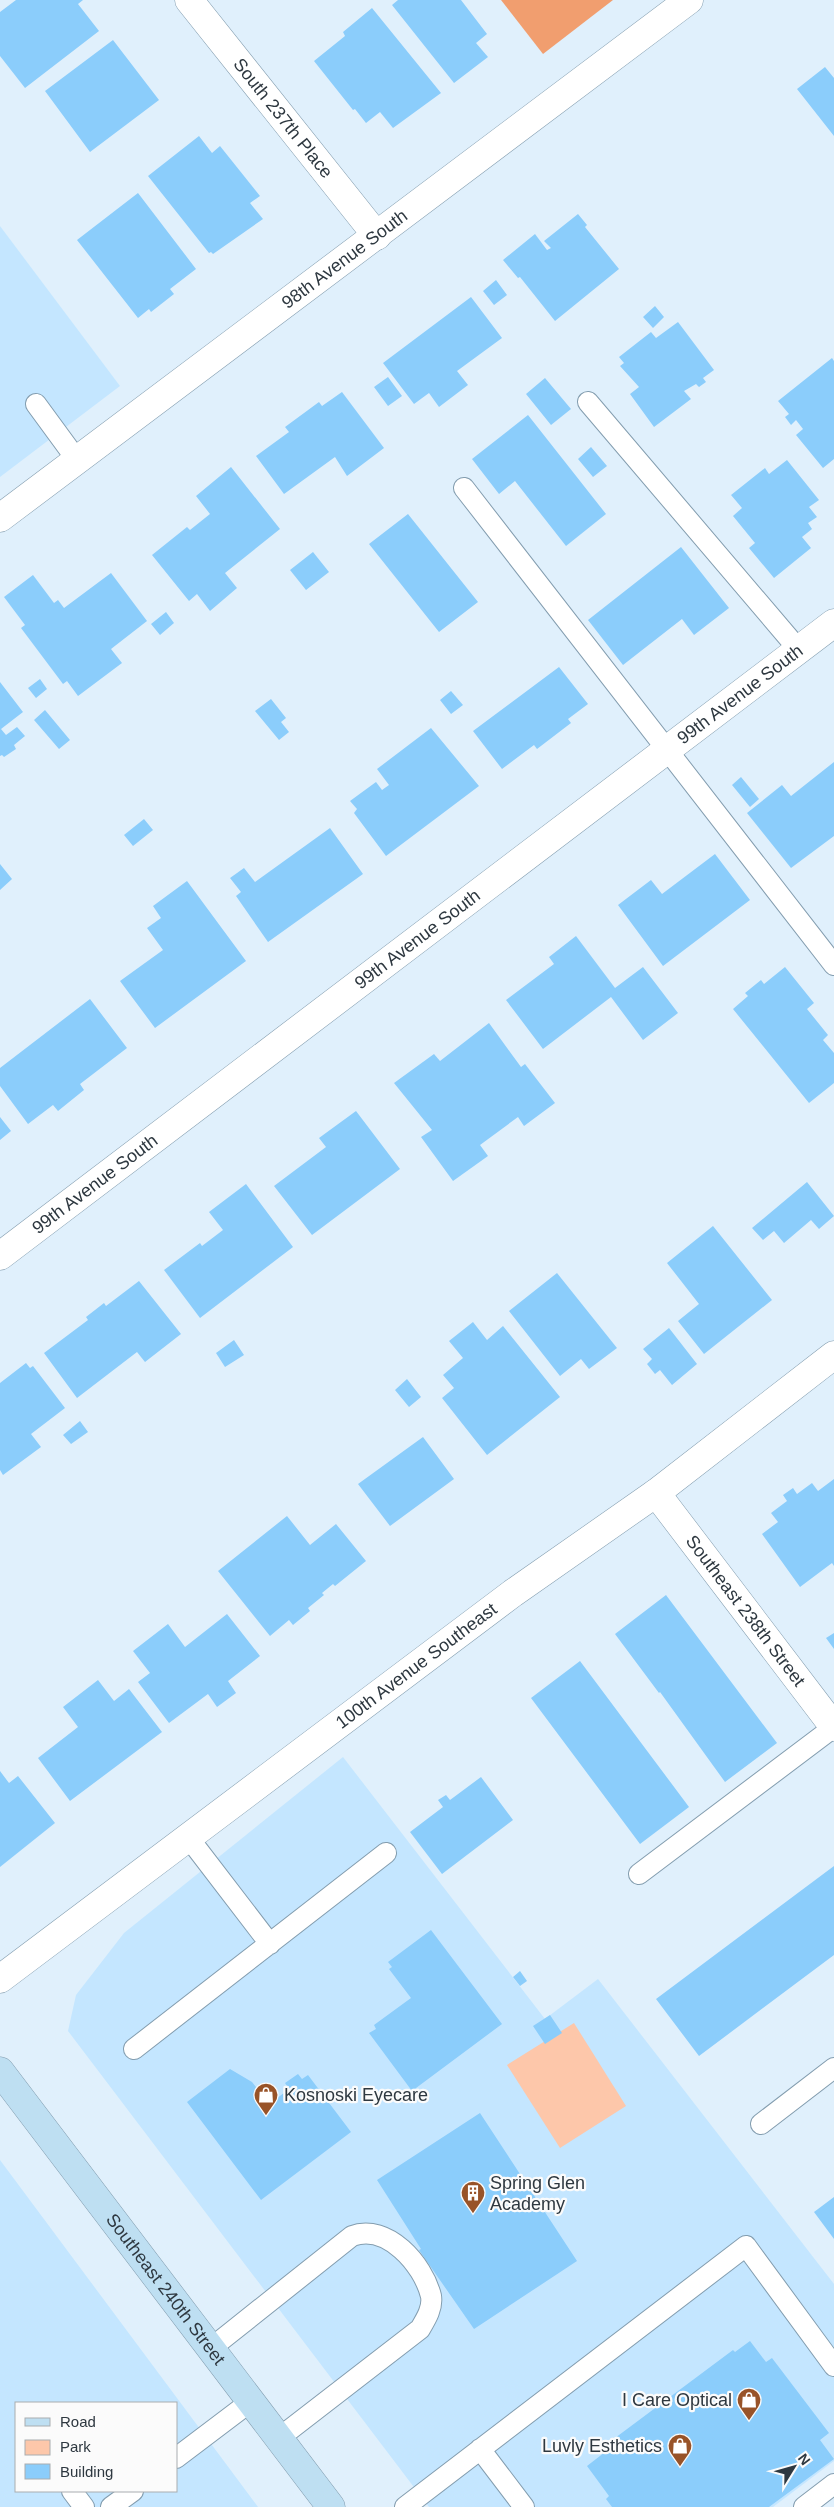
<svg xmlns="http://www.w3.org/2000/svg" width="834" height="2507" viewBox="0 0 834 2507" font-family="Arial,sans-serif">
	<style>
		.built { fill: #c4e6ff; fill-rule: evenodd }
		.green { fill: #fdc7aa }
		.forest { fill: #f19e6f }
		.building { fill: #8bcdfb }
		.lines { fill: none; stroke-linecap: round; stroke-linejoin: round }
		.service-casing { stroke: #839daf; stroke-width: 22 }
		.minor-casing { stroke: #839daf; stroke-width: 29 }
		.tertiary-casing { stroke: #839daf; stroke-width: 29 }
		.secondary-casing { stroke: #839daf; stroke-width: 29 }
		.service { stroke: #fff; stroke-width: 20 }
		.minor { stroke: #fff; stroke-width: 28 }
		.tertiary { stroke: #fff; stroke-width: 28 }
		.secondary { stroke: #bedff2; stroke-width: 28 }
		.labels { text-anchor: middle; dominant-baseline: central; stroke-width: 4.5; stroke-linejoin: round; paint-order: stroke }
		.street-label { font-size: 18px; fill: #2e3840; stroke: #fbfbfb }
		.poi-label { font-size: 18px; fill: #2e3840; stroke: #fbfbfb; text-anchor: start }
	</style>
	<rect width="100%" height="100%" fill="#e0f0fc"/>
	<path class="built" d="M0,226L120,386L0,477Z
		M343,1757L545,2019L598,1979L834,2284V2461L773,2507H429L68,2031L76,1995L124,1933Z
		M0,2160L258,2507H0ZM16,2403H176V2491H16Z"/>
	<path class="green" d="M574,2023L626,2106L560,2148L507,2065Z"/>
	<path class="forest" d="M501,0H613L543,54Z"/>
	<path class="building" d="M16,0H83L78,4L99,31L25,88L0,56V12Z
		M398,0H461L487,34L476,43L488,57L454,83L392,5Z
		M372,8L441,93L393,128L380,112L366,123L355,109L353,110L314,61L345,36L343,32Z
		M113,40L159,100L90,152L45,91Z
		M825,67L834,78V136L797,89Z
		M199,136L212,153L220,146L260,196L250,203L263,219L213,254L211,252L209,253L148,176Z
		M138,193L196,269L170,289L174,294L151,312L149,309L138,318L77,240Z
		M578,214L587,225L585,227L619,269L555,321L520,277L518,278L503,260L535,234L547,250L551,248L544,241Z
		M496,280L507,295L494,305L483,291Z
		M471,297L502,338L457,371L468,385L439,407L429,393L414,404L383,363Z
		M655,306L664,317L653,328L643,317Z
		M678,322L714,370L703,378L706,382L699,387L696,384L684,391L691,399L654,427L630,394L639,387L620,366L624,363L619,357L651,332L656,338Z
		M832,358L834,361V459L823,468L796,435L803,429L796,420L791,425L785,417L789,414L778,401Z
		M388,377L402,396L388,406L374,387Z
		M545,378L571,409L551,425L526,394Z
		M342,392L384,448L347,476L335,457L284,494L256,456L289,432L285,427L319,402L322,406Z
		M528,415L606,514L566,546L515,481L499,494L472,459Z
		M591,447L607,466L593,477L578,459Z
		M787,460L819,500L809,507L817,517L808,523L812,529L802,537L811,548L774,578L749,548L755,543L733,516L742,508L731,495L765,468L769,474Z
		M231,467L280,529L225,573L237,588L210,611L197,594L189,601L152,555L187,527L190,530L210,514L196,496Z
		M408,514L478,602L439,632L369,544Z
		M681,547L729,608L694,635L682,619L623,665L588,620Z
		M313,552L329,572L306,590L290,570Z
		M111,573L147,621L111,649L122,663L78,696L67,681L63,684L21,628L25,625L4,597L33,575L54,603L58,600L64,608Z
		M166,612L174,623L160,635L151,624Z
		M559,667L588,704L568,719L571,723L537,749L534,745L502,769L473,731Z
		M40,679L47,689L36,698L28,688Z
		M0,682L23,712L1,729L6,735L17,727L25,736L14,745L16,749L4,757L2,755L0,756Z
		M451,691L463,705L451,714L440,700Z
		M271,699L286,718L281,722L289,732L279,740L255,711Z
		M45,710L70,740L59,749L34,720Z
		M431,728L479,786L386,856L354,813L357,809L350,801L376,782L382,790L389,785L377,769Z
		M834,762V836L791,868L747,813L782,785L791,796Z
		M741,777L759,799L750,807L732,785Z
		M144,819L153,830L133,846L124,835Z
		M330,828L363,874L268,942L236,896L241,892L230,878L244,868L255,882Z
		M715,854L750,900L663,966L618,905L651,880L662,894Z
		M0,864L12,879L0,890Z
		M187,881L246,961L155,1028L120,981L163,950L147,928L161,918L153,906Z
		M576,936L615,988L643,967L678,1013L643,1040L611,997L543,1049L506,1000L554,964L549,957Z
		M785,967L814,1003L807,1009L828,1035L823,1040L834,1053V1083L809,1103L733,1009L748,996L745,993L761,980L764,984Z
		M90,999L127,1048L80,1084L84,1090L58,1111L53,1105L28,1124L0,1086V1068Z
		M489,1023L521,1067L525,1064L555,1103L524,1126L518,1117L480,1145L488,1156L453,1181L421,1137L432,1130L394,1083L434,1054L440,1061Z
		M356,1111L400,1169L312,1235L274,1186L326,1147L319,1138Z
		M0,1117L11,1131L0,1140Z
		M807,1182L834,1216L819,1229L811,1220L784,1243L774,1231L763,1240L752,1228Z
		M246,1184L293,1247L200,1318L164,1270L200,1243L202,1246L223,1230L209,1212Z
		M713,1226L772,1300L704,1354L678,1321L699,1304L667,1263Z
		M557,1273L617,1348L589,1369L581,1359L560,1376L509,1311Z
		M139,1281L181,1334L145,1362L137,1352L77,1398L44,1353L88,1320L86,1317L104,1303L106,1306Z
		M473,1322L487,1340L503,1326L560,1397L487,1455L442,1398L454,1388L443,1375L463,1358L449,1341Z
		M669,1328L697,1364L672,1385L660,1370L655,1374L647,1364L652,1359L643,1349Z
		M234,1340L244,1355L225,1367L216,1353Z
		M26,1363L30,1368L33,1366L65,1408L31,1434L41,1447L3,1475L0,1470V1383Z
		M407,1379L421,1397L409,1407L395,1390Z
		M80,1421L88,1432L71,1444L63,1435Z
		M423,1437L454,1479L390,1526L358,1484Z
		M834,1479V1566L832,1563L800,1587L762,1534L778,1522L771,1513L787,1501L783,1495L793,1488L797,1494L812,1483L818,1491Z
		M287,1516L310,1545L336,1524L366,1561L335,1586L333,1584L322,1593L324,1595L308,1608L310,1611L293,1625L289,1620L270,1636L218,1571Z
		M666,1595L777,1743L725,1782L660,1692L659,1693L615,1634Z
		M227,1614L260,1656L228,1681L236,1693L217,1707L208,1694L169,1723L138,1682L150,1673L133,1651L168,1624L185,1647Z
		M834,1633V1649L826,1638Z
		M580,1661L689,1807L640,1844L531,1698Z
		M98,1680L114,1701L129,1689L162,1732L70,1801L38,1758L78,1727L63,1707Z
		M0,1771L9,1783L18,1776L55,1823L0,1867Z
		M481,1777L513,1820L442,1874L410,1832L443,1807L438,1800L446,1795L450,1800Z
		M834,1866V1955L699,2056L656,1999Z
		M431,1930L502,2024L412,2091L369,2033L376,2029L374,2025L411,1998L389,1969L392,1967L388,1962Z
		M520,1971L527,1981L520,1986L513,1977Z
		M550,2015L562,2033L545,2044L533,2026Z
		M230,2069L252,2082L260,2092L256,2095L260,2102L272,2093L276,2099L289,2089L285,2083L298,2074L302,2079L308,2075L351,2132L261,2200L187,2102Z
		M480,2113L577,2261L474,2329L419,2250L421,2249L377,2180Z
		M834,2197V2239L814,2212Z
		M750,2341L766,2362L772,2358L829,2433L820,2440L834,2459L769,2507H612L606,2499L609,2496L587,2466L618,2442L615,2438L733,2350L735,2352Z"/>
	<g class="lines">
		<defs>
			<path id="service" d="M588,402L799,650
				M36,404L77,460
				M464,488L834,965
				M188,1837L270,1944
				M639,1874L834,1727
				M134,2049L386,1853
				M761,2124L834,2068
				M210,2349L352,2236C387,2223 423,2264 431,2296C433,2308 426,2319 420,2329L279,2438
				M480,2449L524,2507
				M176,2458L250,2402
				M72,2491L84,2507
				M111,2507L133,2491
				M405,2507L746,2246L834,2366
				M804,2507L834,2484"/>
			<g id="minor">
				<path id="s1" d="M189,0L377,236"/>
				<path id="s2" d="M0,518L689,0"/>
				<path id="s3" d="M0,1256L834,623"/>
				<path id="s4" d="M656,1493L834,1727"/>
			</g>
			<g id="tertiary">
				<path id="s5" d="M0,1979L513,1593L656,1493L834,1355"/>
			</g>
			<g id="secondary">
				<path id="s6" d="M0,2071L331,2507"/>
			</g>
		</defs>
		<use href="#service" class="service-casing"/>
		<use href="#minor" class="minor-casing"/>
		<use href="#tertiary" class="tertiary-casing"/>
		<use href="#secondary" class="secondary-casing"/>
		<use href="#service" class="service"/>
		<use href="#minor" class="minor"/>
		<use href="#tertiary" class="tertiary"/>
		<use href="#secondary" class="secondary"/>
	</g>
	<defs>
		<symbol id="shop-pin" viewBox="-11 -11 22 30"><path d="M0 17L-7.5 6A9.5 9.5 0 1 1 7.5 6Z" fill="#985328" stroke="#fbfbfb"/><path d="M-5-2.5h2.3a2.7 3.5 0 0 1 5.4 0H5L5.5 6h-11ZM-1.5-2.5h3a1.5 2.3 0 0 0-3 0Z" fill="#fff"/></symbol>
		<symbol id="building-pin" viewBox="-11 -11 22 30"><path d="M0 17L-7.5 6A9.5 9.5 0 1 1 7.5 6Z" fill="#985328" stroke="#fbfbfb"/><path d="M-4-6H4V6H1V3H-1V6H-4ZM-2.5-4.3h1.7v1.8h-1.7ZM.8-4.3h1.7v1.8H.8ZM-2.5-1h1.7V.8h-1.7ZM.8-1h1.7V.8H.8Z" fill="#fff"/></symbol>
	</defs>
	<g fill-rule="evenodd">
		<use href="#shop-pin" x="252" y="2081" width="28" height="38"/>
		<use href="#building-pin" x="459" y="2179" width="28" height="38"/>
		<use href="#shop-pin" x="735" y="2386" width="28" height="38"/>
		<use href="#shop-pin" x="666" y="2432" width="28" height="38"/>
	</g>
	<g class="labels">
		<g class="street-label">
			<text stroke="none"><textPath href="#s1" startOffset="151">South 237th Place</textPath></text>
			<text stroke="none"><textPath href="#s2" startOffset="431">98th Avenue South</textPath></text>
			<text stroke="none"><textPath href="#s3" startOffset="929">99th Avenue South</textPath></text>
			<text stroke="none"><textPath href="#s3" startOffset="524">99th Avenue South</textPath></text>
			<text stroke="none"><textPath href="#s3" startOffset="119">99th Avenue South</textPath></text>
			<text stroke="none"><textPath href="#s4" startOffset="148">Southeast 238th Street</textPath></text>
			<text stroke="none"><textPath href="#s5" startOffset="521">100th Avenue Southeast</textPath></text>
			<text stroke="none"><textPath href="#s6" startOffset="274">Southeast 240th Street</textPath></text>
		</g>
		<g class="poi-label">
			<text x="284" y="2095">Kosnoski Eyecare</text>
			<text x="490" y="2183">Spring Glen<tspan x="490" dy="21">Academy</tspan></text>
			<text x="732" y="2400" text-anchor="end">I Care Optical</text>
			<text x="662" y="2446" text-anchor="end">Luvly Esthetics</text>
		</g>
	</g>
	<rect x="15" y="2402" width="162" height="90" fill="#fbfbfb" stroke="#a9adb0"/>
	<rect x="25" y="2418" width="25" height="8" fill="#bedff2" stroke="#a9adb0"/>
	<text x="60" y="2427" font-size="15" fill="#2e3840">Road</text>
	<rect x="25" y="2440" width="25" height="15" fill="#fdc7aa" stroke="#a9adb0"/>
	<text x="60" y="2452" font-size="15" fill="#2e3840">Park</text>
	<rect x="25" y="2464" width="25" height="15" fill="#8bcdfb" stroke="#a9adb0"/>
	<text x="60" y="2477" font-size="15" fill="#2e3840">Building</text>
	<g transform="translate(794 2467) rotate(53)" stroke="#fbfbfb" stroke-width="4" paint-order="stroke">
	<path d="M0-4L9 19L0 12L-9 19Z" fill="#2e3840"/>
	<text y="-8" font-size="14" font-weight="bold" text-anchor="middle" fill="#2e3840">N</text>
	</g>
</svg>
